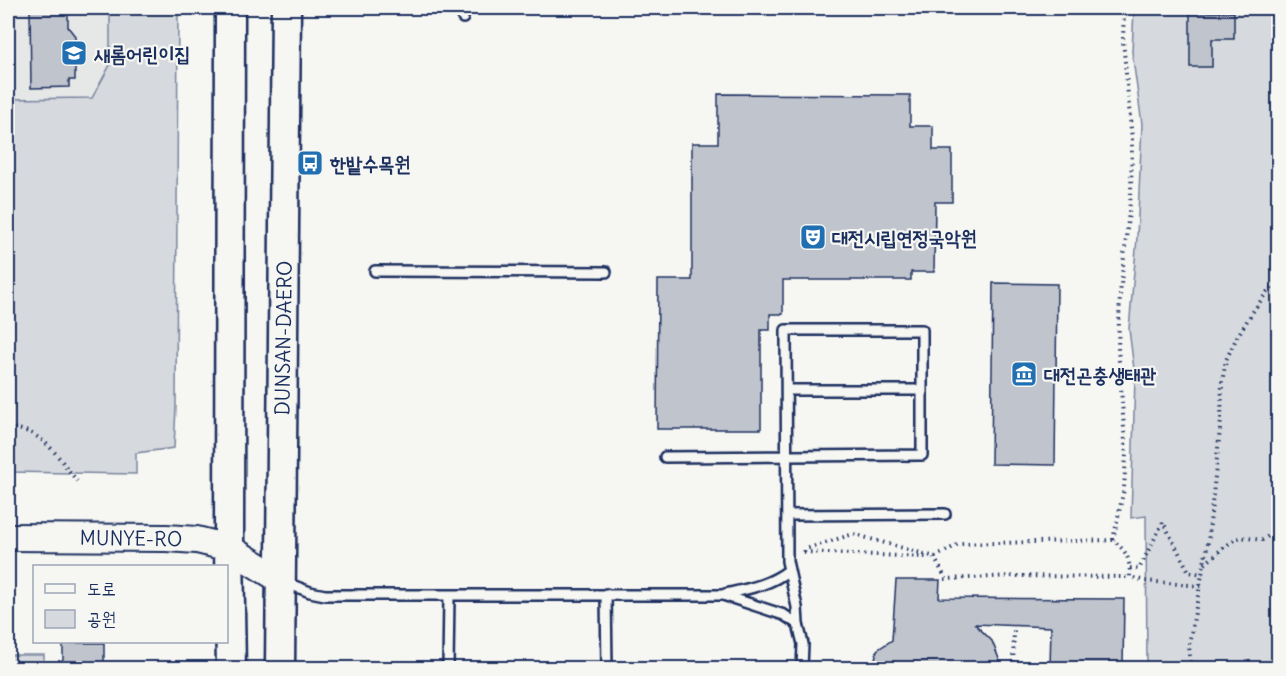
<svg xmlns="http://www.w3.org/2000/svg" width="1286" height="676" viewBox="0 0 1286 676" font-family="Delius,'Poor Story',sans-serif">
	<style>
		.built { fill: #e6e7e7 }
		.green { fill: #d6d9dd; stroke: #78849e; stroke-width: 1.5 }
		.building { fill: #c0c4cd; stroke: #1b2f5e; stroke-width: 1.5 }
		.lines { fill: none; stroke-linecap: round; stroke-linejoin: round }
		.lane-casing { stroke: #1b2f5e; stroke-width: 14 }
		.secondary-casing { stroke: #1b2f5e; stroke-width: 30 }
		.primary-casing { stroke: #1b2f5e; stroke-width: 33 }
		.path { stroke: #1b2f5e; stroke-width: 4; stroke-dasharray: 1.5 4.5; stroke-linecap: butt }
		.lane { stroke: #f6f6f2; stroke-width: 9 }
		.secondary { stroke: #f6f6f2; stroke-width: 26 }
		.primary { stroke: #f6f6f2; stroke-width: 28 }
		.labels { text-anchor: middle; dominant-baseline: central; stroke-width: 4.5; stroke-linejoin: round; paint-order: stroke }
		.poi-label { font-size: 20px; font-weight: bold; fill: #1b2f5e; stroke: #f6f6f2; text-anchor: start }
		.street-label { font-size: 20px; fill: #1b2f5e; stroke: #f6f6f2 }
	</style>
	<rect width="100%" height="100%" fill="#f6f6f2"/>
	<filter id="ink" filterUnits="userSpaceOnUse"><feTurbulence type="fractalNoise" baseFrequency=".0167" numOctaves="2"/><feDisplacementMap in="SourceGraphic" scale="12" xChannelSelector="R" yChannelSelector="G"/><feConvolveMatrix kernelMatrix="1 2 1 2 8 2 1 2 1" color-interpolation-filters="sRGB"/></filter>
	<g filter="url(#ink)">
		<path class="built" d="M8,8H140V98L8,99Z"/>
		<path class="green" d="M110,8H178L176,407L174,448L136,453V474L8,472V99L92,98L110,65Z
			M1134,8H1278V668H1147L1146,516L1131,518L1135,377L1129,329L1137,238L1142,124L1132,52Z
			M8,655H44V668H8Z"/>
		<path class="building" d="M30,8H68V27L75,36V80H69V87L31,88Z
			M1234,12V39H1212V67H1190V13Z
			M718,94L910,95V126H933V150H952V202H935L934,272H911V280H783V314H770V330H761V429H657L658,280H692V143H718Z
			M993,283L1057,284L1055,465L991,464Z
			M896,580H940L939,598L1124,599L1123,668H1050L1051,627L975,624L992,641L999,659V668H873L877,650L892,640Z
			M63,643H104V668H63Z"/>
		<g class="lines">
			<defs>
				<path id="lane" d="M463,8V18
					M375,271L606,272
					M787,390H922
					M665,457L922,455V330H786L787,561L797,607L798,624
					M787,515L945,514
					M284,582L310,592L325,595H723L784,615L798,624L803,644L802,668
					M606,594L607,668
					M725,594C748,589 770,585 789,570
					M448,668L449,595"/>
				<path id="secondary" d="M8,537L166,538L197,540L229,548L281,580"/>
				<path id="primary" d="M230,8L229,548L231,668
					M280,668L286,8"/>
			</defs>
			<use href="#lane" class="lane-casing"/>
			<use href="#secondary" class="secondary-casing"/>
			<use href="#primary" class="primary-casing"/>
			<path class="path" d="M8,428C43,429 57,456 77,481
				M1113,540L1124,489L1126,455L1118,348L1120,294L1131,193L1132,140L1123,40L1124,8
				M804,552L806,549L853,534L935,557L959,544L1113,540C1127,552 1130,558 1130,577L1145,581L1201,586
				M804,552L927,557
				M934,557L946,579L1014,576L1130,577
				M1205,564L1224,547L1240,537L1262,540L1278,530
				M1130,568L1139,569L1163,522L1189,572L1203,574
				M1013,668L1014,630
				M1191,668L1189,645L1208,542L1221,420L1222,382L1226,360L1237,337L1252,313L1267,292L1278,284"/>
			<use href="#lane" class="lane"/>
			<use href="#secondary" class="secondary"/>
			<use href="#primary" class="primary"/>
		</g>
	</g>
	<defs>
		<symbol id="school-square" viewBox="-11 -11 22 22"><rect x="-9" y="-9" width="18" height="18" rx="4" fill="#1f6fb2" stroke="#f6f6f2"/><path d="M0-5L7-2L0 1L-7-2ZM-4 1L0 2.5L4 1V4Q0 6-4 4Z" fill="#fff"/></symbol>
		<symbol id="bus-square" viewBox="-11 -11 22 22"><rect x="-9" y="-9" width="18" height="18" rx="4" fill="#1f6fb2" stroke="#f6f6f2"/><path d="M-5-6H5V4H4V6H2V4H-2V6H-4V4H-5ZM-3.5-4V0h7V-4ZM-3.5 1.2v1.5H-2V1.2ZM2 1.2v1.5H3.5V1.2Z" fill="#fff"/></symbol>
		<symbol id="theatre-square" viewBox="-11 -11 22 22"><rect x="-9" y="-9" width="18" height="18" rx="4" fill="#1f6fb2" stroke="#f6f6f2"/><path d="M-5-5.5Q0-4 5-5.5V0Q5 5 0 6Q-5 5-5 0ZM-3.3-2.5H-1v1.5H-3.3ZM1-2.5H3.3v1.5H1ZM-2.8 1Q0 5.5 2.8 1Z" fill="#fff"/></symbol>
		<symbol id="museum-square" viewBox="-11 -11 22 22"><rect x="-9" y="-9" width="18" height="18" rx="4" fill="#1f6fb2" stroke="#f6f6f2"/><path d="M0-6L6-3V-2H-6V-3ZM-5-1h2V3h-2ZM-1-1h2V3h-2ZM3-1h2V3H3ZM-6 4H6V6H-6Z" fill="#fff"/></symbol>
	</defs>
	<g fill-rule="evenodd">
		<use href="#school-square" x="59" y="38" width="30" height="30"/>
		<use href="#bus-square" x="295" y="148" width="30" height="30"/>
		<use href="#theatre-square" x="798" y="222" width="30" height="30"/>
		<use href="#museum-square" x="1009" y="359" width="30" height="30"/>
	</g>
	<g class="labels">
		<g class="poi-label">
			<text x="94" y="53">새롬어린이집</text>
			<text x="330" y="163">한밭수목원</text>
			<text x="832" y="237">대전시립연정국악원</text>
			<text x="1044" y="374">대전곤충생태관</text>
		</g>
		<g class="street-label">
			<text transform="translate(283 338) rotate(-89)">DUNSAN-DAERO</text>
			<text transform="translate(131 538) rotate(1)">MUNYE-RO</text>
		</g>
	</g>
	<rect width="1286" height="676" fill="none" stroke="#f6f6f2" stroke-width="30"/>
	<rect x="15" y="15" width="1256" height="646" fill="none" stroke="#1b2f5e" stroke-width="2" filter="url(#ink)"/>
	<rect x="33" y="565" width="195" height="78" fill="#f6f6f2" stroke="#9ea6b7" stroke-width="1.5"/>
	<rect x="45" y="584" width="30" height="9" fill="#f6f6f2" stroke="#9ea6b7" stroke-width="1.5"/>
	<text x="87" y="595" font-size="18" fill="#1b2f5e">도로</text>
	<rect x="45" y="610" width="30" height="18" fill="#d6d9dd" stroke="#9ea6b7" stroke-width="1.5"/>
	<text x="87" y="625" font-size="18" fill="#1b2f5e">공원</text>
</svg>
